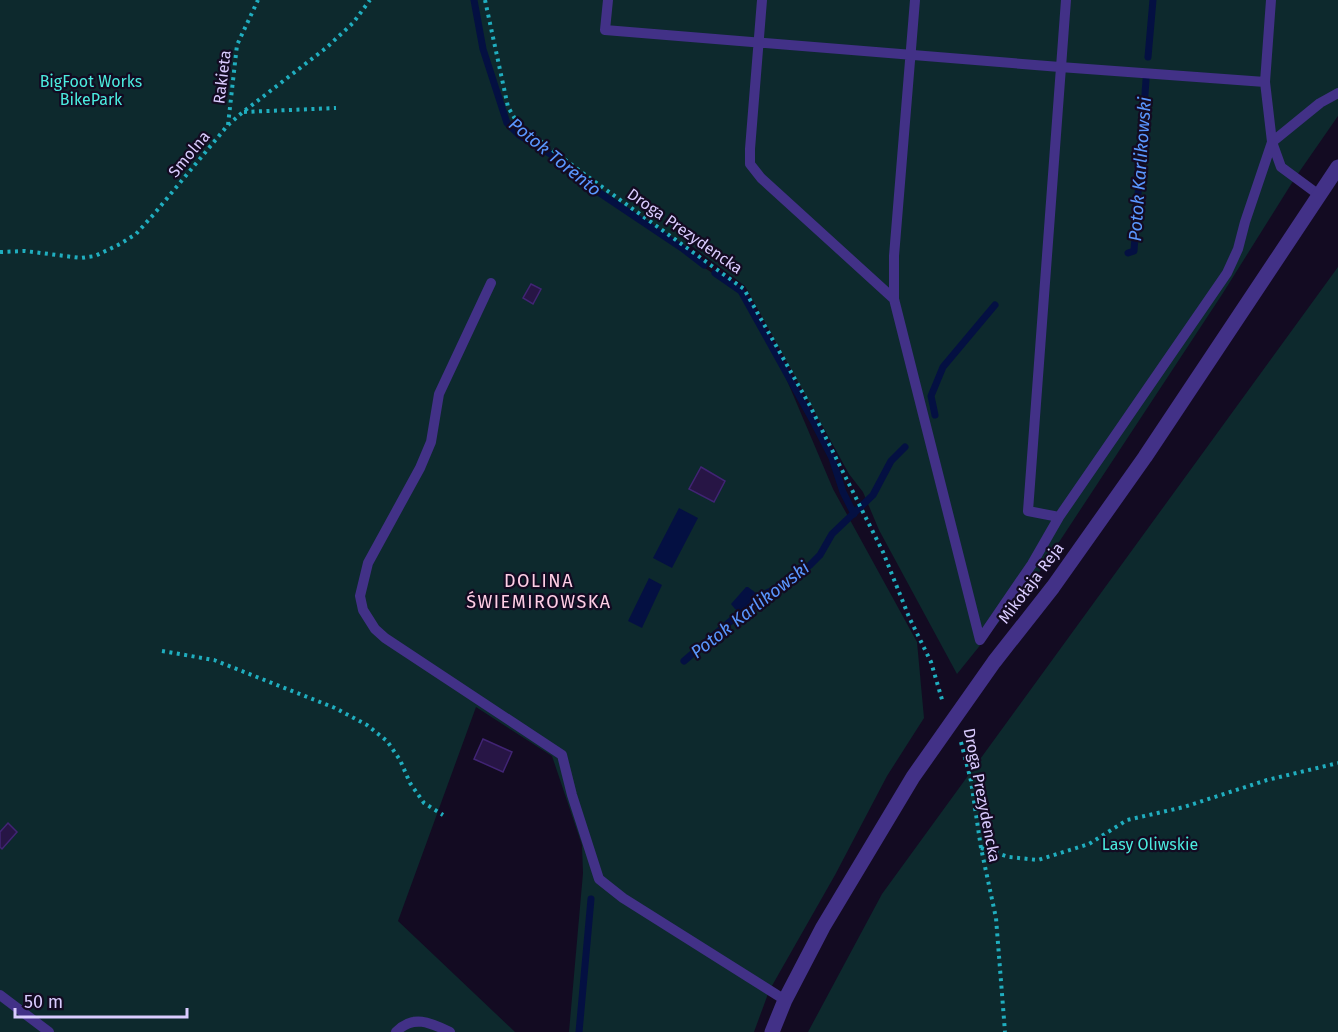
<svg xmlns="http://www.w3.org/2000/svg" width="1338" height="1032" viewBox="0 0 1338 1032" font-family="'Fira Sans',sans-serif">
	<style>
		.green { fill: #0d292d }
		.water { fill: #041042 }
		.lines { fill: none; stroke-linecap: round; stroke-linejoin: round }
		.stream { stroke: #041042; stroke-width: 7 }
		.building { fill: #271545; stroke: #412474; stroke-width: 1.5 }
		.path { stroke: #20aebf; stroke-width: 4; stroke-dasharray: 3 4.5; stroke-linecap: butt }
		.lane { stroke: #423187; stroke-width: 10 }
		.street { stroke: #423187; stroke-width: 15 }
		.labels { text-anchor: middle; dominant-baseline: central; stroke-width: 4.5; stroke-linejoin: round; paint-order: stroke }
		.street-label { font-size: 16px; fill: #daccff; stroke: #130b22 }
		.park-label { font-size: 16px; fill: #4becdf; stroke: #130b22 }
		.water-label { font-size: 18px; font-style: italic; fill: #5a97ff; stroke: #130b22 }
		.neighbourhood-label { font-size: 18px; letter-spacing: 1.5px; fill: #ffcee5; stroke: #130b22 }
	</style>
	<rect width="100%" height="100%" fill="#130b22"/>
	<path class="green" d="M0,0H1338V116L1295,178L1223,293L1040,571L957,674L879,530L863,492L849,474L745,286L689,244L683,250L696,262L739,291L783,371L833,489L917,642L924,718L887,776L835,875L769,991L754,1032H569L583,873L582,845L552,756L476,707L398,921L515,1032H0Z
		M1338,267V1032H808L882,894Z"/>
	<path class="water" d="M679,508L698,518L672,568L653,558Z
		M649,578L662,585L642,628L628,621Z
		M746,587H748L760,596L761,601L748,618L735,609L731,604Z"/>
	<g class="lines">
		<path class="stream" d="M474,0L483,49L507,123L519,135L552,155L579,179L682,248L704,265
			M1148,57L1153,0
			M1128,253L1134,251L1146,80
			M715,273L741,291L812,419L832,458L843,492L854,514
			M935,415L931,396L943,367L995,305
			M684,661L760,596L786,584L810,565L820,555L832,534L873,495L891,461L905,447
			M579,1032L591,899"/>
	</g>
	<path class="building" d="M531,284L541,289L533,304L523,298Z
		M701,467L725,481L714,502L689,489Z
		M483,739L512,752L503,772L474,759Z
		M8,823L17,832L2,849L0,847V832Z"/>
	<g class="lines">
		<path class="path" d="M485,0L508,107L518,124L580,171L744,289L809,404L883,552L909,617L931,662L943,703
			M244,112L336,108
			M228,125L237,45L258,0
			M0,252L25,251L81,258L95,256L120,244L136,234L154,214L228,125L243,112L326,48L353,23L370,0
			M162,651L214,660L335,708L367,725L387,741L400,760L410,783L424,803L443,815
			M961,742L971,781L981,848L996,918L1005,1032
			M981,848L1009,857L1038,860L1089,844L1127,820L1184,807L1267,780L1338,763"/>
		<path class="lane" d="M608,0L605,30L1060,67L1265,82
			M762,0L750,149V164L761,178L894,299
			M915,0L894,256V299L980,640
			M1271,0L1265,82L1272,142L1281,167L1319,195
			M491,283L439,394L431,442L420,468L368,563L360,596L363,610L375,629L385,638L562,755L572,795L599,879L623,898L785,1000
			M1059,517L1028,511L1066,0
			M980,640L1032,564L1059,517L1227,273L1238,249L1245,222L1272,142L1320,103L1338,93
			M0,995L49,1032
			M396,1032C413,1014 431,1023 450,1032"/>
		<path class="street" d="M772,1032L785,1000L823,927L913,777L994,662L1053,587L1145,457L1338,167"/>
	</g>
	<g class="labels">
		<g class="street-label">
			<text transform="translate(222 77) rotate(-83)">Rakieta</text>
			<text transform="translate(189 154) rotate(-50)">Smolna</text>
			<text transform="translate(685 231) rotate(35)">Droga Prezydencka</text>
			<text transform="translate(1031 583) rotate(-53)">Mikołaja Reja</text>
			<text transform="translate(982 795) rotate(79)">Droga Prezydencka</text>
		</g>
		<g class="park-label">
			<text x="91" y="81">BigFoot Works<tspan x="91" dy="18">BikePark</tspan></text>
			<text x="1150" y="844">Lasy Oliwskie</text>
		</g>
		<g class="water-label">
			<text transform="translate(555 157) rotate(39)">Potok Torento</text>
			<text transform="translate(1140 169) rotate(-86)">Potok Karlikowski</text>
			<text transform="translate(750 610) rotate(-38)">Potok Karlikowski</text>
		</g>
		<g class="neighbourhood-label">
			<text x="539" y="581">DOLINA<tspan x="539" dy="21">ŚWIEMIROWSKA</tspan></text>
		</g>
	</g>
	<path d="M15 1008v9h172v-9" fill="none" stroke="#daccff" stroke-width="3"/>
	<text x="24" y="1008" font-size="18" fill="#daccff" stroke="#130b22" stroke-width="4.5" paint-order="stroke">50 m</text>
</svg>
